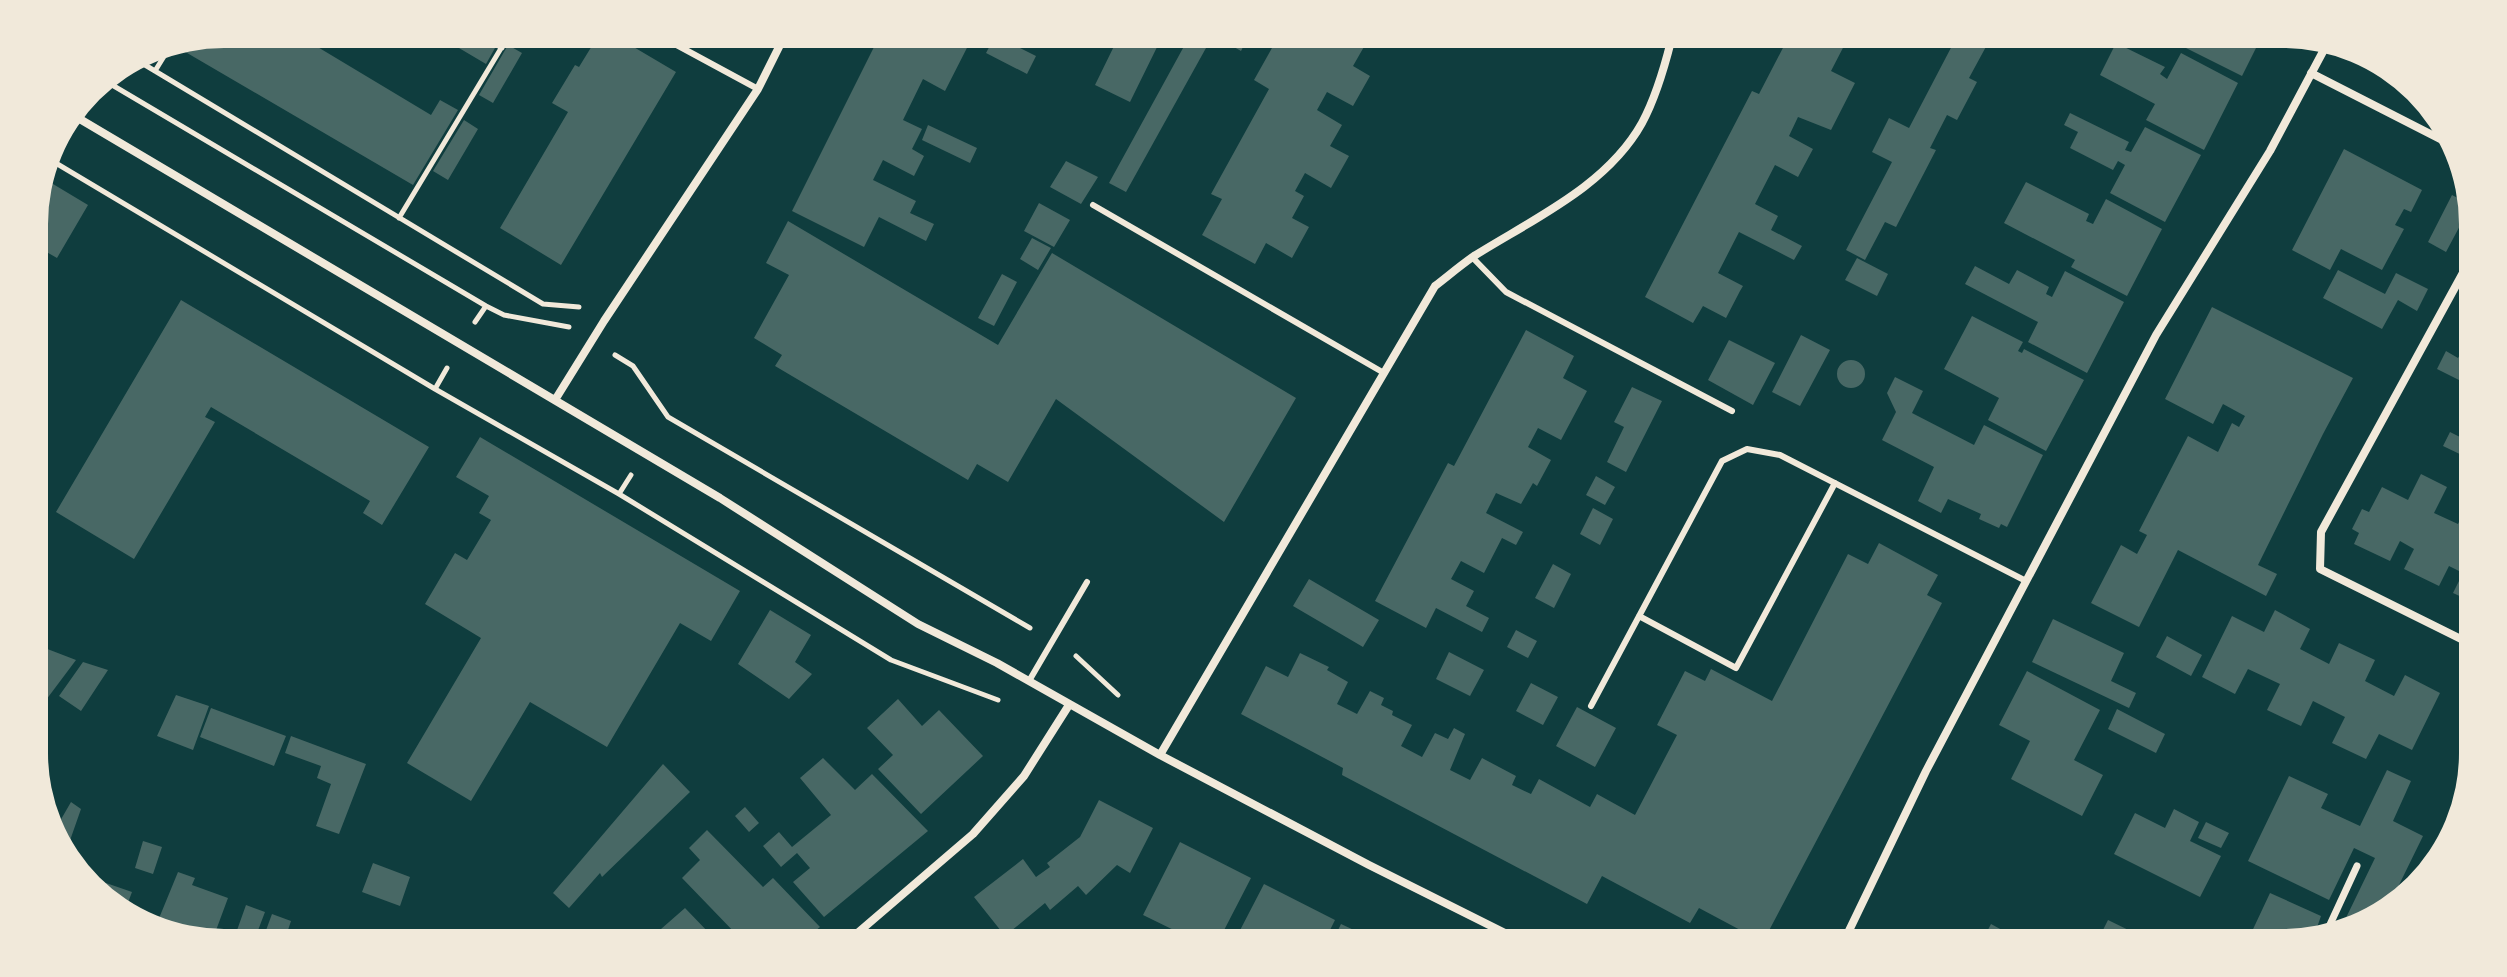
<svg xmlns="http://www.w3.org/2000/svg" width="2507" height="977" viewBox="0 0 2507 977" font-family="Figtree,sans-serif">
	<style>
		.building { fill: #486865 }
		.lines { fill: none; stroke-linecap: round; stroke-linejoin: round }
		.path { stroke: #f1e9da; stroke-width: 5 }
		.service { stroke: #f1e9da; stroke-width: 6 }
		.pedestrian { stroke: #f1e9da; stroke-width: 7 }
		.minor { stroke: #f1e9da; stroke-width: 8 }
	</style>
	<rect width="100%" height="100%" fill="#0f3d3e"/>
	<path class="building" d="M224,34H296L431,115L440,100L458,110L413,185L182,50L187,41Z
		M437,35H473L495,48L486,64Z
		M598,36H615L676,72L561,265L500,228L568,112L552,103L575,65L579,67Z
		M879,37L972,38L945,91L923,79L903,120L922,129L912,149L924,156L914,176L883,160L873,180L916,201L910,213L934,224L926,241L879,217L864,247L792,211Z
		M994,38H1000L1036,56L1027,74L986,53Z
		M1118,38L1161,39L1130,102L1095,85Z
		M1188,39H1211L1126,192L1109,183Z
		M1220,39H1247L1241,51Z
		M1277,39H1357L1365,45L1353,66L1370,76L1353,106L1327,92L1317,110L1342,125L1330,146L1349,156L1331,188L1305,173L1295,191L1304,196L1292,218L1309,227L1292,258L1266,243L1255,264L1202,235L1222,199L1211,194L1269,89L1254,80Z
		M1786,42H1846L1831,71L1855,83L1831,130L1798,117L1789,136L1813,149L1798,177L1775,165L1755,204L1778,216L1771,230L1802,246L1794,260L1739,232L1718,273L1743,286L1740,291L1726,318L1703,306L1693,323L1645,297L1752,91L1759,94Z
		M1954,42L1988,43L1969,78L1977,82L1957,120L1947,115L1930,148L1936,150L1896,227L1885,222L1865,260L1846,250L1892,162L1872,152L1889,118L1909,128Z
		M2116,43L2165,67L2160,74L2167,79L2181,53L2238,83L2204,150L2146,120L2155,104L2100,75Z
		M2176,43L2258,44L2242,76Z
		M508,45L522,53L493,103L479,95Z
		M2070,113L2129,142L2125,150L2131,152L2145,127L2201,155L2165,222L2110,193L2125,165L2118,161L2113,170L2070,148L2078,132L2064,125Z
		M464,120L478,129L448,180L433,171Z
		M928,125L977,148L970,163L922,140Z
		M2344,149L2422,190L2411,212L2404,209L2395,225L2404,229L2382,270L2341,249L2330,270L2292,250Z
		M1066,161L1098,177L1081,204L1050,187Z
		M43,178L88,205L57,258L43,250L35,263L34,211Z
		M2026,182L2089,214L2086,221L2093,224L2106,199L2162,229L2127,296L2071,267L2075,260L2004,223Z
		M2452,195L2471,205L2446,252L2428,242Z
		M1039,203L1070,220L1054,247L1024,231Z
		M788,221L998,345L1052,253L1296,398L1224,522L1056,399L1008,482L977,464L968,480L775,366L782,355L754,338L789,275L766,263Z
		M1032,238L1051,248L1038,270L1020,259Z
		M1857,258L1888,274L1877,296L1845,280Z
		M1975,266L2009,284L2017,270L2049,287L2046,294L2052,297L2065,271L2124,302L2087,373L2028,342L2038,322L1965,284Z
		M2338,270L2385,294L2396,273L2428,289L2417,311L2398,300L2382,329L2323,298Z
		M1002,274L1017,282L994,326L978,318Z
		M181,300L429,447L382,525L363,513L370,501L211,407L205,417L215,422L134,559L56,512Z
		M2212,307L2353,378L2323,434L2258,565L2277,574L2266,596L2178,550L2139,627L2091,603L2121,545L2137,554L2147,535L2139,531L2188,436L2218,452L2232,423L2239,427L2245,416L2223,404L2213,424L2165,399Z
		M1972,316L2023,342L2018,351L2022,353L2024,349L2084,380L2046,451L1988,420L1999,398L1944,369Z
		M1526,330L1574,356L1563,378L1587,391L1561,440L1538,428L1528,447L1551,460L1537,486L1533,483L1521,504L1496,493L1486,513L1523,532L1516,545L1502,538L1484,573L1461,561L1451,579L1474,591L1466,606L1489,618L1482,632L1436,608L1426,628L1375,601L1448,463L1454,466Z
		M1801,335L1830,350L1800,406L1772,392Z
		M1729,340L1775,363L1753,405L1708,380Z
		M2463,350L2469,353V385L2437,369L2446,351L2458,358Z
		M1837 374a14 14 0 1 1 28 0a14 14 0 1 1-28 0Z
		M1895,377L1923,391L1912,413L1974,445L1984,425L2043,455L2007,527L2001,524L1999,528L1979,519L1981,514L1948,499L1941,513L1918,501L1934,467L1882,440L1896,412L1887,393Z
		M1632,387L1662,401L1626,472L1607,462L1624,427L1614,422Z
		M2450,432L2468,441V458L2443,446Z
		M480,437L740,591L711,641L680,623L607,747L530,702L471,801L407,763L481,638L425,604L455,553L467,560L491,520L479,513L489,496L456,477Z
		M2421,474L2447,487L2434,513L2458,524L2467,506L2466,599L2453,593L2463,573L2449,566L2439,586L2404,569L2414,549L2400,541L2390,561L2354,544L2359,533L2352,529L2362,509L2369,512L2382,487L2408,500Z
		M1596,476L1615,487L1605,505L1586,495Z
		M1593,508L1613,519L1600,545L1580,534Z
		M1879,543L1938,575L1927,595L1942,603L1764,940H1759L1699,908L1690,923L1602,876L1587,904L1342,775L1343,768L1241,714L1266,666L1288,677L1300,653L1329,667L1327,670L1348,682L1337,704L1357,714L1370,691L1384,698L1381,705L1393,711L1392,715L1412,725L1401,746L1422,757L1435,733L1448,739L1454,728L1465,734L1450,770L1470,780L1482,758L1516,776L1512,785L1531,794L1539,779L1590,807L1597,794L1635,815L1677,735L1657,725L1685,671L1705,681L1711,669L1772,701L1848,554L1868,564Z
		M1553,564L1571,574L1554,608L1535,598Z
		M1309,579L1379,620L1363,647L1293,606Z
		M770,610L811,635L795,662L812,674L789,699L738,664Z
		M2275,610L2310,629L2300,649L2329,664L2339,643L2375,660L2365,681L2394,696L2405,675L2440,693L2412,750L2379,734L2366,759L2332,743L2345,717L2313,701L2301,726L2267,710L2280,684L2248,669L2235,694L2202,677L2232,616L2264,632Z
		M2053,619L2124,653L2111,681L2136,693L2129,708L2032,662Z
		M1516,630L1537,641L1528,658L1507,647Z
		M2167,636L2202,655L2191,676L2156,657Z
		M37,645L76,660L37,712Z
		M1449,652L1484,670L1470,696L1436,679Z
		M83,662L108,670L81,711L59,696Z
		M2027,671L2100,710L2074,760L2103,775L2082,816L2011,779L2030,741L1999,725Z
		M1531,683L1558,697L1543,725L1516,711Z
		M176,695L209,706L193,750L157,736Z
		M898,699L922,726L939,710L983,756L921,814L878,769L893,755L867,728Z
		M1577,707L1616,728L1595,767L1556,746Z
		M211,708L286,736L274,766L200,737Z
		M2117,709L2165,734L2156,753L2108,729Z
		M291,736L366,764L339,834L316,826L331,784L317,778L321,766L285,753Z
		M823,758L855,790L872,774L928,831L824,917L793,882L810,868L797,853L781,867L763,846L779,832L792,847L831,815L800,778Z
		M663,764L690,792L602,877L600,873L569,908L553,893Z
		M2387,770L2411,781L2393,821L2423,836L2399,885L2409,889L2398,904L2343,924L2375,858L2354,848L2329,900L2248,861L2289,776L2328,794L2321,808L2360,826Z
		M1099,800L1153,828L1130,873L1117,865L1086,895L1078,886L1050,910L1045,903L1005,936L974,897L1023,859L1036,877L1050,867L1047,863L1080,837Z
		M71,802L81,809L67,849L56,828Z
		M745,807L759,823L749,832L735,816Z
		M2174,809L2199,822L2190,841L2221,856L2200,897L2114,854L2135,813L2165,828Z
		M2206,822L2229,833L2221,848L2198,838Z
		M707,830L763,887L773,878L820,927L809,936L737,935L682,878L700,860L689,848Z
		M143,841L162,847L153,874L135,868Z
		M1180,842L1251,878L1220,938L1188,937L1143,915Z
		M373,863L410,877L400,906L362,892Z
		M178,872L195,878L192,885L228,898L215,933H163L155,928Z
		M106,883L132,892L126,908L102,892Z
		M1264,884L1335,920L1326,938H1236Z
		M2270,893L2321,916L2314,936L2295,943L2247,942Z
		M246,905L265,912L257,933H236Z
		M685,908L711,935H666L661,929Z
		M272,914L291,921L287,933H265Z
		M2108,920L2153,942H2097Z
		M1341,924L1371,938H1334Z
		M1991,924L2015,937L2012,941H1982Z"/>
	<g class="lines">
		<path class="path" d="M481,35L502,48
			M135,59L543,304L579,307
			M155,71L171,45
			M102,79L486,306L504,315L569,327
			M49,159L435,389L619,494L891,660L998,700
			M399,218L509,35
			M475,322L486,306
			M615,355L633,366L668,417L1030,628
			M435,389L447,368
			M619,494L631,475
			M1076,656L1118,695"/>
		<path class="service" d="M660,36L758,89
			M1093,205L1384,373
			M1472,257L1506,292L1732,411
			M1639,616L1736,668L1835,483
			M1029,681L1087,582
			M1591,706L1722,461L1747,449L1780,455L2026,581"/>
		<path class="pedestrian" d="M2327,931L2357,866"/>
		<path class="minor" d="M2311,73L2446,142
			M73,115L720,498L918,624L997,663L1160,755L1369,865L1517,939
			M555,400L604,321L758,89L784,37
			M2465,641L2320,569L2321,532L2470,260
			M1160,755L1435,286C1448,276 1461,265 1474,256C1533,219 1607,186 1642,123C1656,97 1664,69 1671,41
			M854,936L973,834L1024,776L1069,705
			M1844,941L1926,771L2156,335L2270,151L2327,44"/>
	</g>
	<path d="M0 0H2507V977H0ZM224 48H2283A176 176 0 0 1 2459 224V753A176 176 0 0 1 2283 929H224A176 176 0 0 1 48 753V224A176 176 0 0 1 224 48Z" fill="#f1e9da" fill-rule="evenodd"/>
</svg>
